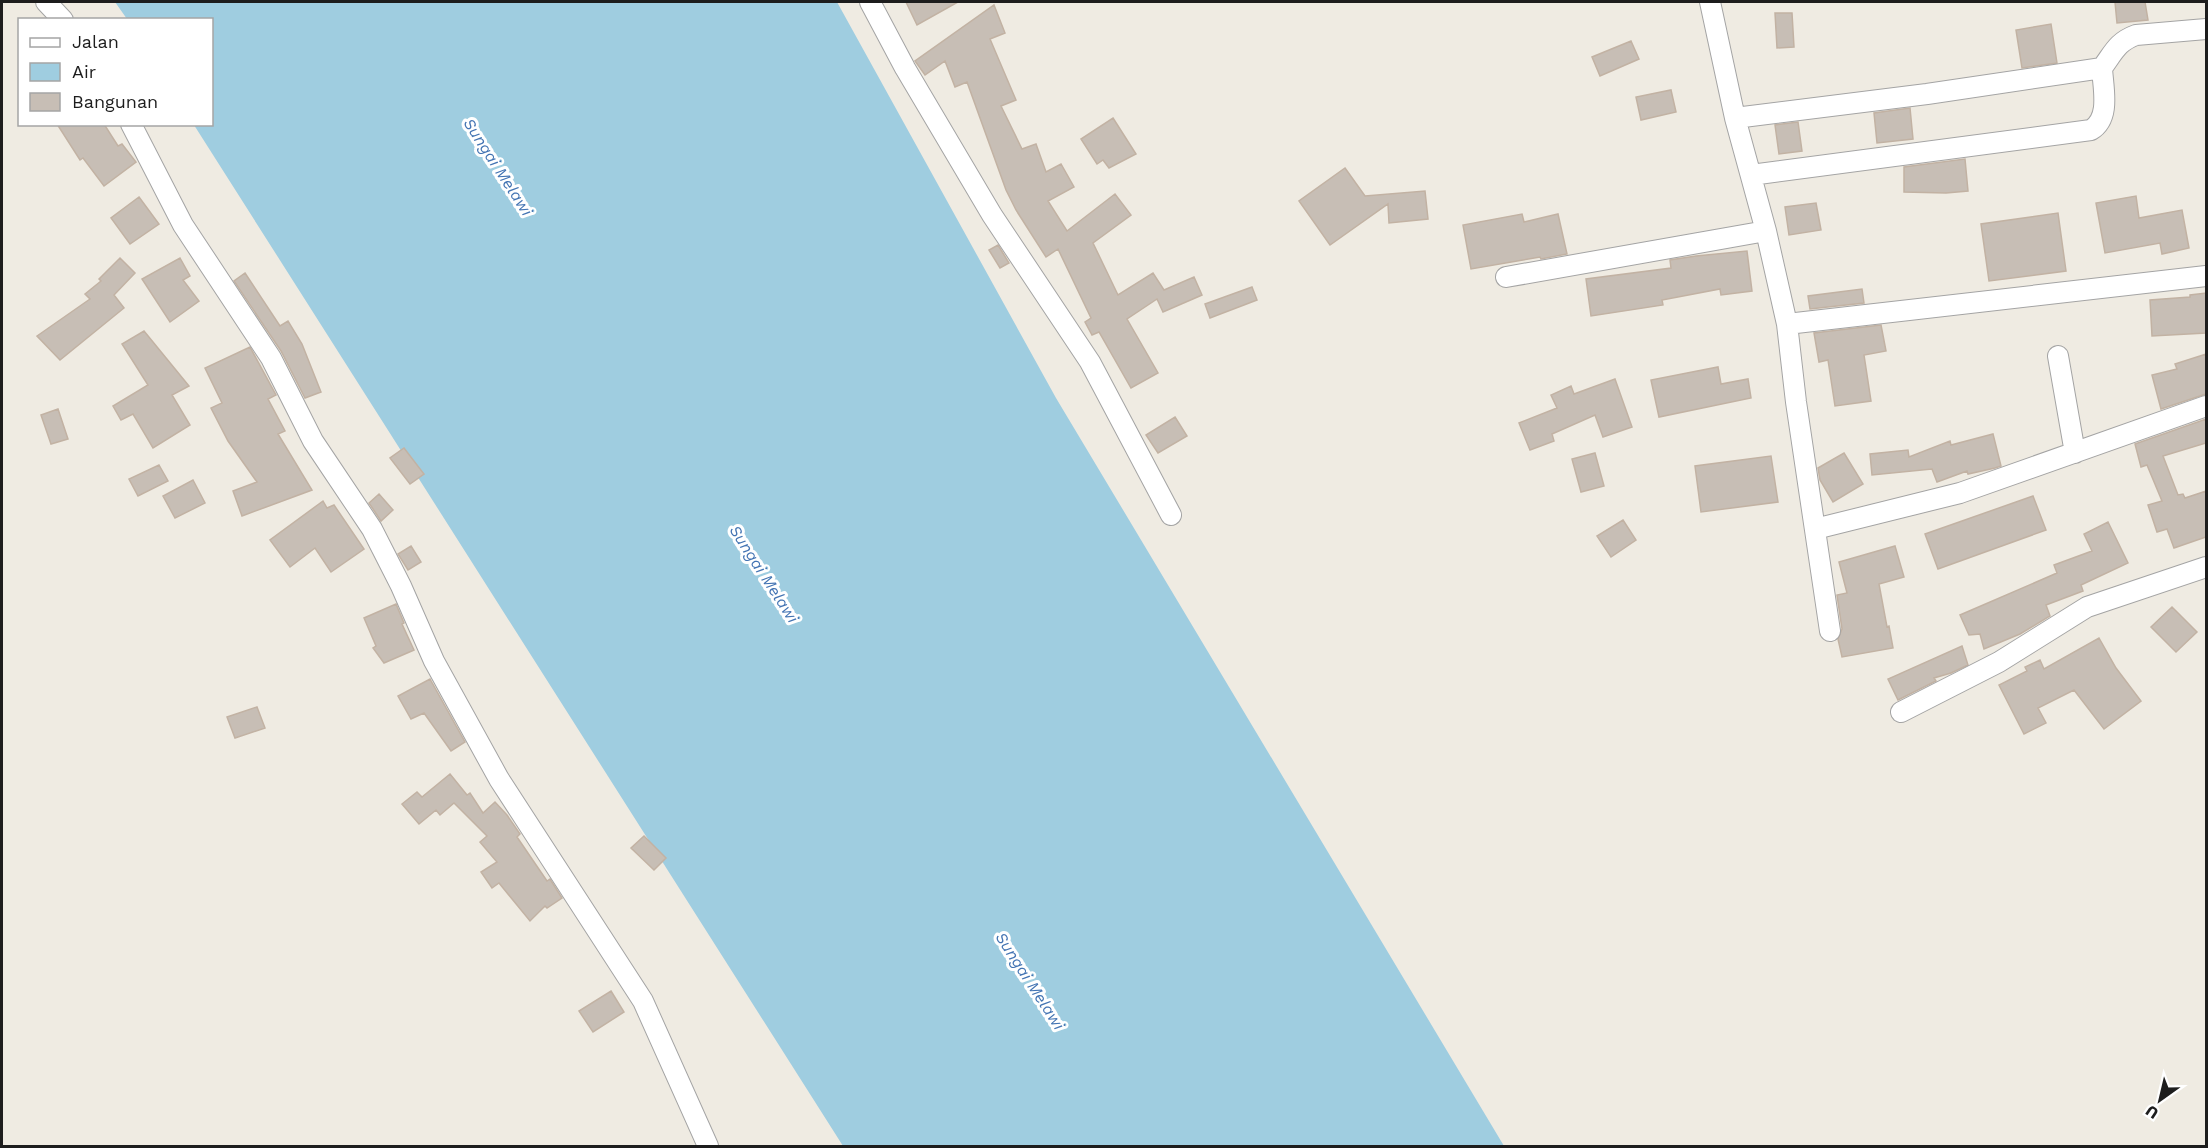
<svg xmlns="http://www.w3.org/2000/svg" width="2208" height="1148" viewBox="0 0 2208 1148" font-family="'Work Sans',sans-serif">
	<style>
		.water { fill: #9fcde0 }
		.building { fill: #c7beb5; stroke: #c2b2a3; stroke-width: 1.5 }
		.lines { fill: none; stroke-linecap: round; stroke-linejoin: round }
		.minor-casing { stroke: #a4a4a4; stroke-width: 22 }
		.minor { stroke: #fff; stroke-width: 20 }
		.labels { text-anchor: middle; dominant-baseline: central; stroke-width: 6; stroke-linejoin: round; paint-order: stroke }
		.water-label { font-size: 16px; font-style: italic; fill: #4374b3; stroke: #fff }
	</style>
	<rect width="100%" height="100%" fill="#efebe2"/>
	<path class="water" d="M115,2H837L1056,398L1504,1146H843L194,125L212,124V20L127,19Z"/>
	<path class="building" d="M906,2H958L917,25Z
		M2115,2H2145L2148,20L2117,23Z
		M994,5L1005,33L990,39L1016,100L1001,106L1022,149L1036,144L1046,172L1061,164L1074,187L1048,201L1067,231L1115,194L1131,215L1093,243L1118,295L1153,273L1164,290L1194,277L1202,295L1163,312L1157,299L1127,319L1158,373L1131,388L1099,332L1092,335L1085,322L1091,318L1058,249L1046,257L1016,210L1006,190L967,82L955,87L945,61L925,75L915,61Z
		M1775,13H1792L1794,47L1777,48Z
		M2051,24L2057,63L2022,68L2016,30Z
		M1631,41L1639,59L1600,76L1592,57Z
		M1671,90L1676,112L1641,120L1636,97Z
		M1910,108L1913,139L1877,143L1874,113Z
		M1113,118L1136,154L1109,168L1103,160L1097,164L1081,139Z
		M1798,122L1802,151L1779,154L1775,125Z
		M57,124H104L118,146L122,144L136,162L104,186L83,158L80,160Z
		M1965,159L1968,191L1946,193L1904,192V167Z
		M1345,168L1365,196L1425,191L1428,219L1389,223L1388,204L1330,245L1299,201Z
		M2136,196L2139,218L2182,210L2189,248L2162,254L2160,243L2105,253L2096,203Z
		M139,197L159,224L130,244L111,218Z
		M1816,203L1821,230L1789,235L1785,207Z
		M2058,213L2066,271L1989,281L1981,224Z
		M1522,214L1524,222L1558,214L1567,254L1541,259L1540,257L1471,269L1463,225Z
		M998,245L1009,263L1000,268L989,250Z
		M1747,251L1752,291L1721,295L1720,289L1662,300L1663,305L1591,316L1586,279L1671,268L1670,260L1696,256Z
		M120,258L135,273L114,295L124,308L60,360L37,336L90,299L85,294L101,281L99,279Z
		M180,258L190,276L183,280L199,301L170,322L142,279Z
		M245,273L280,326L288,321L302,344L321,392L305,398L281,351L234,281Z
		M1252,287L1257,300L1210,318L1205,304Z
		M1862,289L1864,303L1810,309L1808,296Z
		M2206,293V333L2152,336L2150,300L2190,297V295Z
		M1881,325L1886,351L1864,355L1871,401L1835,406L1828,360L1819,362L1814,333Z
		M144,331L189,386L172,395L190,425L153,448L133,414L121,420L113,406L148,385L122,344Z
		M250,347L276,395L268,399L285,431L278,434L312,490L242,516L233,491L257,482L228,441L211,408L222,403L205,368Z
		M2206,354V394L2161,409L2152,375L2177,369L2175,364Z
		M1718,367L1721,384L1748,379L1751,398L1659,417L1651,380Z
		M1615,379L1632,427L1603,437L1595,415L1552,434L1554,441L1530,450L1519,423L1557,408L1551,395L1571,386L1574,394Z
		M58,409L68,439L51,444L41,415Z
		M1175,417L1187,436L1158,453L1146,435Z
		M2206,419V443L2163,456L2178,495L2183,494L2185,498L2206,491V537L2174,548L2167,529L2157,532L2148,505L2162,501L2147,465L2141,467L2135,444Z
		M1993,434L2001,466L1995,468L1968,474L1967,471L1937,482L1932,469L1872,475L1870,454L1908,450L1909,457L1950,441L1951,445Z
		M404,448L424,474L410,484L390,458Z
		M1595,453L1604,486L1581,492L1572,459Z
		M1844,453L1863,484L1833,502L1820,480L1818,468Z
		M1771,456L1778,502L1701,512L1695,466Z
		M159,465L168,481L138,496L129,479Z
		M193,480L205,503L175,518L163,496Z
		M379,494L393,510L381,521L369,503Z
		M2033,496L2046,530L1938,569L1925,534Z
		M323,501L327,508L334,505L364,549L331,572L315,548L290,567L270,540Z
		M1623,520L1636,540L1611,557L1597,536Z
		M2108,522L2128,563L2081,585L2083,591L2046,605L2050,616L2020,634L1984,649L1980,634L1969,635L1960,615L2057,573L2054,565L2092,551L2084,534Z
		M411,546L421,562L408,570L398,554Z
		M1895,546L1904,577L1879,584L1887,627L1889,626L1893,648L1842,657L1838,639L1842,629L1837,595L1847,593L1839,562Z
		M396,604L404,623L402,624L414,650L384,663L373,648L376,646L364,618Z
		M2172,607L2197,632L2176,652L2151,627Z
		M2099,638L2116,668L2141,701L2104,729L2074,690L2038,708L2046,723L2024,734L1999,685L2027,671L2025,667L2040,660L2044,669Z
		M1962,646L1968,665L1951,673L1934,678L1936,681L1898,700L1888,679Z
		M430,679L465,742L451,751L424,713L411,719L398,696Z
		M257,707L265,728L235,738L227,717Z
		M450,774L467,795L470,793L483,813L495,802L507,815L520,834L517,837L547,881L550,879L562,898L547,908L545,906L530,921L499,883L492,888L481,872L497,862L480,842L487,836L454,803L440,815L436,810L419,824L402,804L417,792L422,797Z
		M644,836L666,858L654,870L631,848Z
		M611,991L624,1012L593,1032L579,1011Z"/>
	<g class="lines">
		<defs>
			<path id="minor" d="M46,2L63,20
				M870,2L905,68L992,215L1090,362L1171,515
				M1710,2L1735,118L1766,231L1787,324L1796,402L1830,631
				M1735,118L1927,94L2102,68C2114,52 2117,42 2136,35L2206,29
				M131,124L183,225L271,358L313,441L372,529L401,586L434,661L499,779L643,1001L708,1146
				M1751,175L2091,130C2111,118 2103,88 2102,68
				M1506,277L1766,231
				M1787,324L2206,276
				M2058,356L2075,453
				M1815,529L1960,493L2206,406
				M1901,712L1999,662L2087,607L2206,567"/>
		</defs>
		<use href="#minor" class="minor-casing"/>
		<use href="#minor" class="minor"/>
	</g>
	<g class="labels">
		<g class="water-label">
			<text transform="translate(498 167) rotate(57)">Sungai Melawi</text>
			<text transform="translate(764 574) rotate(57)">Sungai Melawi</text>
			<text transform="translate(1030 981) rotate(57)">Sungai Melawi</text>
		</g>
	</g>
	<rect width="2208" height="1148" fill="none" stroke="#1d1d1d" stroke-width="6"/>
	<rect x="18" y="18" width="195" height="108" fill="#ffffff" stroke="#a5a5a5" stroke-width="1.5"/>
	<rect x="30" y="38" width="30" height="9" fill="#ffffff" stroke="#a5a5a5" stroke-width="1.5"/>
	<text x="72" y="48" font-size="18" fill="#1d1d1d">Jalan</text>
	<rect x="30" y="63" width="30" height="18" fill="#9fcde0" stroke="#a5a5a5" stroke-width="1.5"/>
	<text x="72" y="78" font-size="18" fill="#1d1d1d">Air</text>
	<rect x="30" y="93" width="30" height="18" fill="#c7beb5" stroke="#a5a5a5" stroke-width="1.5"/>
	<text x="72" y="108" font-size="18" fill="#1d1d1d">Bangunan</text>
	<g transform="translate(2160 1100) rotate(214)" stroke="#ffffff" stroke-width="4.5" paint-order="stroke">
	<path d="M0-4.5L10 22L0 15L-10 22Z" fill="#1d1d1d"/>
	<text y="-9" font-size="16" font-weight="bold" text-anchor="middle" fill="#1d1d1d">U</text>
	</g>
</svg>
